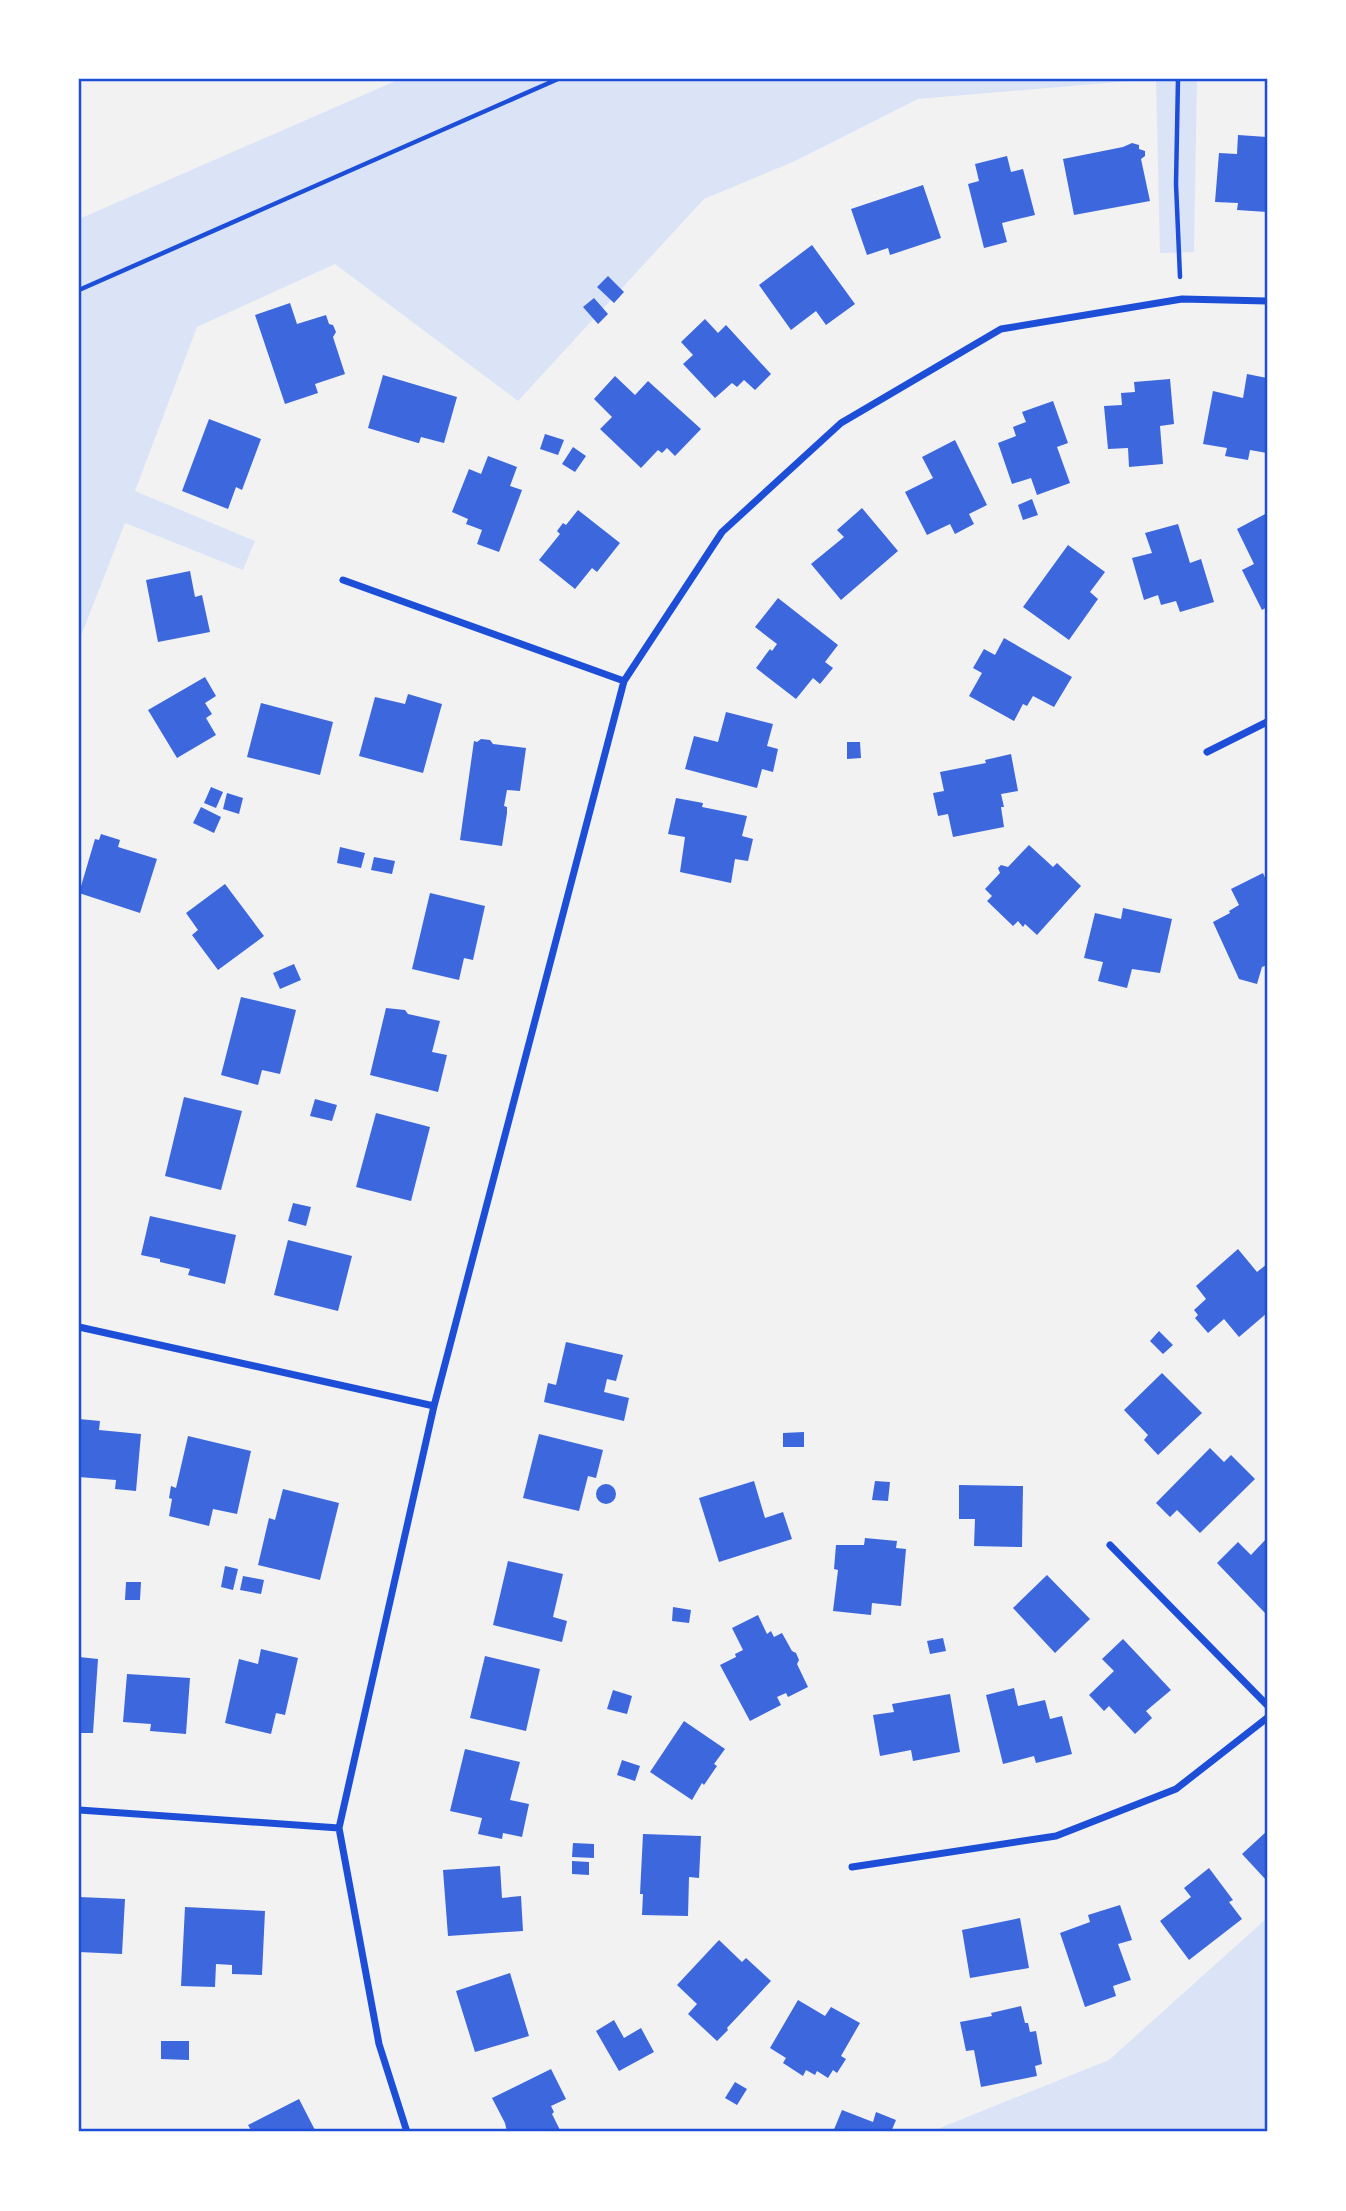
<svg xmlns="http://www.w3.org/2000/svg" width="1346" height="2211" viewBox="0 0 1346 2211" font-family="'Sofia Sans Condensed',sans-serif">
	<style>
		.green { fill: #dbe4f7 }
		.building { fill: #3d67dc }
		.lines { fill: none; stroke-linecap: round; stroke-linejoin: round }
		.path { stroke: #1d4ed8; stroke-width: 4.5 }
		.minor { stroke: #1d4ed8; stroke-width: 7 }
		.neatline { fill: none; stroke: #1d4ed8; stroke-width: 2.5 }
	</style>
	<rect width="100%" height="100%" fill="#f2f2f2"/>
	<path class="green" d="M400,79H1153L918,99L795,161L704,199L518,401L335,264L197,327L135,491L255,541L243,570L125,523L79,641V219Z
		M1156,79H1197L1194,252L1160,253Z
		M1267,1918V2132H930L1109,2060Z"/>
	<path class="building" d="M1238,135L1267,137V212L1237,210L1238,203L1215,202L1219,153L1237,154Z
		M1132,143L1139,145V149L1145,151V156L1141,159L1150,201L1074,215L1063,159L1123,147Z
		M1007,156L1011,172L1023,169L1035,215L1002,223L1007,242L984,248L968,184L979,181L975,164Z
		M923,185L941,238L890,255L888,248L867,255L851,209Z
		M812,245L855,304L826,325L816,311L791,330L759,285Z
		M608,276L624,292L614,303L597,287Z
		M594,298L608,314L598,324L583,307Z
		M290,303L297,324L326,315L329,324L333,325L336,332L333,337L345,374L315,384L318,393L285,404L255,315Z
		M705,319L718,333L726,325L771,374L755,390L744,380L737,387L732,383L715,398L683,364L693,355L681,342Z
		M1247,374L1267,378V453L1250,450L1248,460L1225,456L1227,448L1203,444L1213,391L1243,398Z
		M383,375L457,397L444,443L421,437L419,443H418L368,428Z
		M615,376L635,395L648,381L701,429L675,456L667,448L662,453L658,450L641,468L600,429L612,417L594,399Z
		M1170,379L1174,424L1160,426L1163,464L1129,467L1128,448L1108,449L1104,406L1122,405L1121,393L1135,392L1134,382Z
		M1053,401L1068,443L1057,447L1070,483L1037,495L1031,478L1012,484L998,443L1016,436L1013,427L1026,422L1022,412Z
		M209,419L261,439L242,490L236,487L228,509L182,491Z
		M545,434L564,440L558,455L540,449Z
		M955,440L987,505L969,514L974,524L955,534L950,524L927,535L905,492L933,478L922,457Z
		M573,447L586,456L575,472L562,464Z
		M488,456L517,467L510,486L522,490L499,552L477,544L482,530L466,524L468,519L452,512L469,469L481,474Z
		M1032,499L1038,515L1023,520L1018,505Z
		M862,508L898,551L841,600L811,564L844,537L837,530Z
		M578,510L620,543L597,572L592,568L575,589L539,560L560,534L557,531L563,523L566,525Z
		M1267,513V607L1262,610L1242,570L1254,564L1237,529Z
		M1178,524L1190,563L1201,559L1214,602L1180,612L1176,601L1161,605L1158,595L1144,600L1132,558L1152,553L1145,533Z
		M1068,545L1105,572L1090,592L1098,599L1069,640L1023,607Z
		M190,571L195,597L202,595L210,632L158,642L146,580Z
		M778,598L838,645L825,662L833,668L820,684L813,678L796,699L756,668L770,649L772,651L777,644L755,627Z
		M1004,638L1072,677L1054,707L1033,696L1027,706L1023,704L1014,721L969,696L982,673L973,668L984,649L995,655Z
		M205,677L216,696L205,703L212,714L206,718L216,735L177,758L148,710Z
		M408,694L442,704L423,773L359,756L375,697L405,704Z
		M261,703L333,722L320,775L247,757Z
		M726,712L773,724L767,746L778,749L773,772L762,769L757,788L685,769L694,736L718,742Z
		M481,739L490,740L493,744L526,748L520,791L507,790L504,806L507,807V813L502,846L460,840L474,741L477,742Z
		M847,742H860L861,758L847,759Z
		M1011,754L1018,791L1001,794L1004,807H1001L1004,827L953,837L948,814L938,816L933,793L944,791L940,772L986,763L985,760Z
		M211,787L223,792L216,808L204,803Z
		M227,793L243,798L239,814L223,809Z
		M676,798L703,803L702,807L747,816L742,836L753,839L748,861L735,859L731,883L680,872L685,837L668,834Z
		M201,807L221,817L214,833L193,823Z
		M101,834L120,840L118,847L157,859L140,913L79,893L95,839L99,840Z
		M1029,845L1053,867L1057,863L1081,886L1037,935L1025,924L1023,927L1018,921L1013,926L987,901L992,896L985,889L1000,873L998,868L1001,865L1008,867Z
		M340,847L365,853L361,868L337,863Z
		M374,857L395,861L392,874L371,870Z
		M1263,873L1267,882V965L1262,967L1257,984L1239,979L1213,922L1230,913L1229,911L1239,905L1231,889Z
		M225,884L264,936L218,970L192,935L198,930L186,913Z
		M430,893L485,906L473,960L464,958L459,980L412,969Z
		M1123,908L1172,919L1160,973L1132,969L1127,988L1098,981L1103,962L1084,958L1095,913L1121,919Z
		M294,964L301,980L280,989L273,973Z
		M241,997L296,1010L280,1074L262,1070L258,1085L221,1075Z
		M386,1008L405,1010L408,1014L440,1021L432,1052L447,1055L438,1092L370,1075Z
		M184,1097L242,1111L221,1190L165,1176Z
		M315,1099L337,1105L332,1121L310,1116Z
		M376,1113L430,1127L411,1201L356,1187Z
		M293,1203L311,1207L306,1226L288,1221Z
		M150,1216L236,1235L225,1284L188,1275L190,1269L160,1262V1259L141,1255Z
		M288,1240L352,1256L338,1311L274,1295Z
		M1238,1249L1257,1272L1267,1264V1313L1239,1337L1224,1319L1208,1333L1195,1318L1198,1315L1194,1310L1206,1299L1196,1286Z
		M1159,1331L1173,1345L1163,1354L1150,1341Z
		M566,1342L623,1355L616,1381L607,1379L604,1392L629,1398L624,1421L544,1402L548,1383L556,1385Z
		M1162,1373L1202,1413L1158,1455L1144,1440L1148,1435L1124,1410Z
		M79,1419L100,1421L99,1430L141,1434L136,1491L115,1489L116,1480L79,1477Z
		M804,1432V1447H783V1433Z
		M539,1434L603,1450L596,1478L588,1476L579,1511L523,1498Z
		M188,1436L251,1451L237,1514L213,1509L209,1526L169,1516L172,1499L169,1498L171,1486L176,1488Z
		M1210,1448L1224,1462L1231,1455L1255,1479L1200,1533L1177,1510L1170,1517L1156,1503Z
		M754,1481L765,1518L783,1512L792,1539L719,1562L699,1498Z
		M875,1481L890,1482L888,1501L872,1500Z
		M596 1494a10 10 0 1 1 20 0a10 10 0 1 1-20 0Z
		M959,1485L1023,1486L1022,1547L974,1546L975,1519H959Z
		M283,1489L339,1503L320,1580L258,1565L269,1518L275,1520Z
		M865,1538L897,1541L896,1548L906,1549L901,1606L872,1603L871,1615L833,1611L838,1570L834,1569L836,1545H864Z
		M1267,1538V1611L1265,1613L1217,1563L1238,1542L1251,1555Z
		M508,1561L563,1574L553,1617L567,1621L562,1642L493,1625Z
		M225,1566L238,1569L233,1590L221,1587Z
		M1047,1575L1090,1619L1055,1653L1013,1608Z
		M243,1576L264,1580L261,1594L240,1590Z
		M126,1582H141L140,1600H125Z
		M673,1607L691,1610L689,1623L672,1621Z
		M758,1615L767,1634L771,1631L774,1637L782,1633L792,1651L796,1653L799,1660L797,1664L808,1687L788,1697L786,1693L777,1697L781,1705L750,1721L720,1665L736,1657L735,1654L743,1650L732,1628Z
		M943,1638L946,1651L930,1654L927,1641Z
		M1123,1639L1171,1690L1146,1711L1152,1718L1135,1734L1109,1706L1104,1711L1089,1695L1114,1671L1102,1659Z
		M261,1649L298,1658L285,1715L276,1713L271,1734L225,1723L239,1659L258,1664Z
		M485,1656L540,1669L526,1731L470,1718Z
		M79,1657L98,1659L93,1733H79Z
		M127,1674L190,1678L186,1734L150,1731L151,1724L123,1722Z
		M1014,1688L1018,1706L1045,1700L1050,1719L1062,1716L1072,1754L1036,1763L1034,1756L1003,1764L986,1695Z
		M613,1690L632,1696L627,1714L607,1709Z
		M950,1694L960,1752L913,1761L911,1750L880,1756L873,1715L894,1712L892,1704Z
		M684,1721L725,1749L714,1764L717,1766L704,1785L702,1783L692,1800L650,1772Z
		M465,1749L520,1762L510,1800L529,1804L522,1837L503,1833L502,1839L478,1834L482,1818L450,1811Z
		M622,1760L640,1766L635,1781L617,1775Z
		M1267,1831V1881L1242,1854Z
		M643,1834L701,1836L699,1878L689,1877L688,1916L642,1915L643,1894H640Z
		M573,1843L594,1844V1858L572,1857Z
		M572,1861L589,1862V1875L572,1874Z
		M500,1866L502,1898L521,1896L523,1931L448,1936L443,1870Z
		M1209,1868L1233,1900L1229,1902L1242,1919L1189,1960L1160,1921L1191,1897L1184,1888Z
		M79,1897L125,1899L122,1954L79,1952Z
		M1120,1905L1132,1940L1118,1944L1131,1980L1113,1986L1116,1996L1085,2007L1060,1933L1090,1922L1088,1915Z
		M185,1907L265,1911L262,1975L232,1974V1965L216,1964L215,1987L181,1986Z
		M1020,1918L1029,1968L970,1978L962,1930Z
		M719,1940L742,1962L746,1958L771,1981L727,2028L728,2030L717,2041L688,2014L697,2004L677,1985Z
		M510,1973L529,2036L475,2052L456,1991Z
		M798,2000L825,2016L831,2007L860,2023L841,2056L846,2059L837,2073L833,2070L828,2078L817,2071L815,2075L806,2070L803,2076L783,2063L786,2058L770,2048Z
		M1021,2006L1025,2023H1028L1030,2032L1036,2031L1042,2064L1035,2066L1037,2076L981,2087L974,2050L966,2051L960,2022L992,2016L991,2013Z
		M614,2020L624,2038L641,2028L654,2052L619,2071L596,2031Z
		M161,2041H189V2060L161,2059Z
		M551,2069L566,2099L551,2106L554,2112L552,2114L561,2132H507L505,2123L492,2098Z
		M735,2082L747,2089L737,2105L725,2098Z
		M299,2099L316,2132H252L248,2125Z
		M842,2110L873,2122L876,2112L896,2120L891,2132H833Z"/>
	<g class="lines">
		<path class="path" d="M1178,79L1176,184L1180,277
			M79,290L558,79"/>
		<path class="minor" d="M343,580L624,681
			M1207,752L1267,722
			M79,1327L434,1406
			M1110,1545L1267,1705
			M79,1810L339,1828
			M852,1867L1056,1836L1176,1789L1267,1718
			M407,2132L379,2044L339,1828L434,1406L624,681L722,532L841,423L1001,329L1182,299L1267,301"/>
	</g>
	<rect width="1346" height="2211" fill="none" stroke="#ffffff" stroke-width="161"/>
	<rect x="80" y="80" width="1186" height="2050" class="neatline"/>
</svg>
